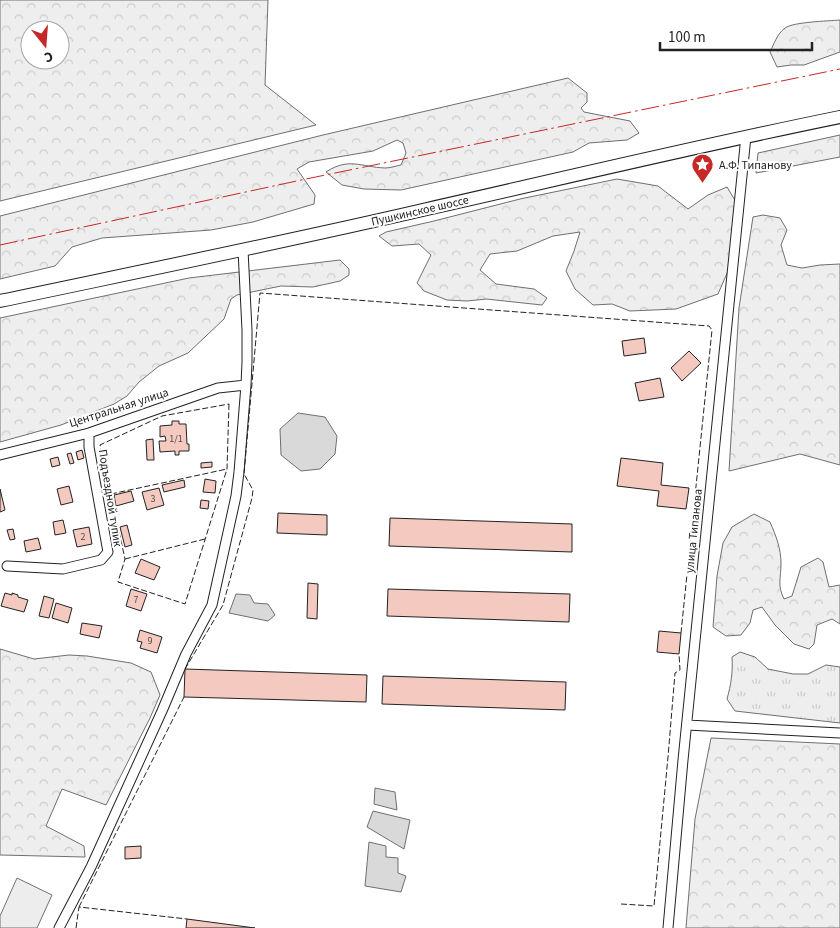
<svg xmlns="http://www.w3.org/2000/svg" width="840" height="928" viewBox="0 0 840 928" font-family="'Source Sans 3',sans-serif">
	<style>
		.grass { fill: url(#grass-tufts); stroke: #6f6f6f }
		.forest { fill: url(#forest-crowns); stroke: #6f6f6f; fill-rule: evenodd }
		.parking { fill: #ededed; stroke: #6f6f6f }
		.water { fill: #d9d9d9; stroke: #6f6f6f }
		.building { fill: #f3c9c0; stroke: #222 }
		.lines { fill: none; stroke-linecap: round; stroke-linejoin: round }
		.minor-casing { stroke: #222; stroke-width: 11 }
		.secondary-casing { stroke: #222; stroke-width: 14 }
		.minor { stroke: #fff; stroke-width: 9 }
		.secondary { stroke: #fff; stroke-width: 12 }
		.fence { stroke: #222; stroke-width: 1; stroke-dasharray: 6 2.5; stroke-linecap: butt }
		.power { stroke: #c62828; stroke-width: 1; stroke-dasharray: 18 4 2.5 4; stroke-linecap: butt }
		.labels { text-anchor: middle; dominant-baseline: central; stroke-width: 4; stroke-linejoin: round; paint-order: stroke }
		.number-label { font-size: 10px; fill: #564c4a }
		.poi-label { font-size: 12px; fill: #222; stroke: #fff; text-anchor: start }
		.street-label { font-size: 12px; fill: #222; stroke: #fff }
	</style>
	<defs>
		<pattern id="grass-tufts" width="24" height="20" patternUnits="userSpaceOnUse" patternTransform="scale(1.25)"><rect width="24" height="20" fill="#eee"/><path d="M3 7l-1-3M5 7V3M7 7l1-3M15 17l-1-3M17 17v-4M19 17l1-3" fill="none" stroke="#ccc"/></pattern>
		<pattern id="forest-crowns" width="20" height="18" patternUnits="userSpaceOnUse" patternTransform="scale(1.25)"><rect width="20" height="18" fill="#eee"/><path d="M2 6a3 3 0 1 1 6 0M12 15a3 3 0 1 1 6 0" fill="none" stroke="#ccc"/></pattern>
	</defs>
	<rect width="100%" height="100%" fill="#fff"/>
	<path class="grass" d="M740,652L755,657L768,669L793,674H808L826,665L840,667V723L735,711L727,699C731,685 733,672 732,657Z"/>
	<path class="forest" d="M0,0H268L265,85L316,125L0,201ZM30,30H60V60H30Z
		M840,20V52L804,65H791L777,67L770,52C774,44 777,34 785,28C793,22 828,21 840,20Z
		M568,78L587,93V102L581,108L584,112L630,121L639,133L627,140L589,143L573,152L401,190L364,189L342,185L326,172C349,157 361,167 385,168C390,168 396,166 401,165L406,153L403,143L397,140L373,151L309,162L297,169L315,195L314,204L253,222L211,230L102,238L72,247L55,266L0,279V216L323,135Z
		M840,135V157L756,173L758,153Z
		M617,179L658,186L688,209L708,195L727,187L739,207L728,271L718,294L676,309L630,311L612,304L593,305L575,289L566,271L574,251L580,232L553,236L517,251L490,254L480,270L496,284L534,289L547,298L542,305L486,299L467,301L447,300L424,291L417,283L431,255L419,244L392,246L379,236L386,232L434,221L520,199Z
		M763,215L780,218L787,230L781,245L787,265L802,268L820,265L840,264V465L800,454L729,471L739,308L753,217Z
		M340,260L349,269V275L340,281L313,287L281,286L237,295L231,299L224,319L188,353L159,366L139,382L127,396L114,404L61,425L0,442V318L189,278Z
		M754,514L770,522C776,536 781,548 781,564C781,578 777,585 784,599L792,596L801,567L818,558L823,562L829,587L840,585V624L832,619L817,625L814,644L809,649L794,644L775,625L762,607L753,610L750,623L741,635L726,636L713,627L717,576L723,543L732,527Z
		M0,649L34,659L69,655L87,656L131,663L151,672L160,695L150,718L106,805L62,789L46,826L84,846L85,857L0,855Z
		M711,738L840,744V928H686L695,819Z"/>
	<path class="parking" d="M17,878L52,895L37,928H0V916Z"/>
	<path class="water" d="M298,413L325,417L337,436L335,454L320,469L301,471L281,455L280,429Z
		M236,594L250,595L254,603L268,604L275,615L268,621L229,613Z
		M375,788L395,792L397,810L374,804Z
		M373,811L410,820L404,849L367,827Z
		M369,842L386,846V857L398,858V873L406,876L401,892L365,886Z"/>
	<path class="building" d="M644,338L646,353L624,356L622,341Z
		M689,351L701,363L682,381L671,368Z
		M660,378L664,397L639,401L635,383Z
		M172,421H179V424H186L187,444H189V451H179V455H175V451L160,452L159,441H166L165,436L160,437V426L172,425Z
		M153,439L154,460H147L146,440Z
		M82,450L84,458L78,460L76,452Z
		M71,453L74,463L70,464L67,454Z
		M58,457L60,465L52,467L50,459Z
		M621,458L663,463L661,485L689,488L686,509L657,506L659,491L617,486Z
		M212,462V467L201,468V463Z
		M205,479L216,481L215,493L203,492Z
		M184,480L185,487L164,492L162,485Z
		M69,486L73,502L61,505L57,489Z
		M159,488L164,505L147,510L142,492Z
		M0,489L5,510L0,512Z
		M131,491L134,501L116,506L114,495Z
		M201,500L209,501L208,509L200,508Z
		M278,513L327,515V535L277,533Z
		M390,518L572,524V552L389,546Z
		M63,520L66,533L55,535L53,522Z
		M127,525L132,545L125,547L120,527Z
		M89,527L92,544L77,547L73,530Z
		M13,529L15,539L10,540L7,530Z
		M38,538L41,549L26,552L24,541Z
		M141,559L160,567L154,580L135,573Z
		M308,583L318,584L317,619L307,618Z
		M131,589L147,594L141,611L126,606Z
		M388,589L570,594L569,622L387,616Z
		M5,593L12,595V593L18,595V597L28,600L24,612L1,606Z
		M44,596L54,599L49,618L39,616Z
		M56,603L72,608L68,623L52,618Z
		M82,623L102,626L99,638L80,634Z
		M140,630L162,637L157,653L140,648L142,642L137,641Z
		M659,631L681,633L679,654L657,652Z
		M185,669L367,675L366,702L184,697Z
		M383,676L566,682L565,710L382,704Z
		M141,846V858L125,859V847Z
		M187,919L255,928H186Z"/>
	<g class="lines">
		<defs>
			<path id="minor" d="M0,455L89,433L218,388L246,385
				M7,566L63,569L101,560L108,552L89,447V433
				M687,725L840,733
				M59,928L91,867L162,711L186,654L212,605L236,496L239,472L246,385L247,362V330L243,250
				M668,928L683,760L746,136"/>
			<path id="secondary" d="M0,301C142,271 285,242 427,209C564,178 702,145 840,117"/>
		</defs>
		<use href="#minor" class="minor-casing"/>
		<use href="#secondary" class="secondary-casing"/>
		<use href="#minor" class="minor"/>
		<use href="#secondary" class="secondary"/>
		<path class="fence" d="M229,404L227,469L185,604L118,582L125,559L100,445L162,416Z
			M111,494L227,469
			M125,559L205,539
			M185,669L223,605L252,498L253,490L244,474L260,293L709,326L712,330L681,633
			M621,904L654,906L668,757L675,673L680,670L679,654
			M79,907L184,697
			M76,928L79,907L187,919"/>
		<path class="power" d="M0,245L306,179L840,69"/>
	</g>
	<defs>
		<symbol id="sight-pin" viewBox="-11 -11 22 30"><path d="M0 17L-7.5 6A9.5 9.5 0 1 1 7.5 6Z" fill="#c62828" stroke="#fff"/><path d="M0-6L1.8-2.2L6-1.7L2.9 1.2L3.7 5.4L0 3.3L-3.7 5.4L-2.9 1.2L-6-1.7L-1.8-2.2Z" fill="#fff"/></symbol>
	</defs>
	<g fill-rule="evenodd">
		<use href="#sight-pin" x="690" y="152" width="25" height="34"/>
	</g>
	<g class="labels">
		<g class="number-label">
			<text x="176" y="439">1/1</text>
			<text x="153" y="499">3</text>
			<text x="83" y="537">2</text>
			<text x="136" y="600">7</text>
			<text x="150" y="641">9</text>
		</g>
		<g class="poi-label">
			<text x="719" y="165">А.Ф. Типанову</text>
		</g>
		<g class="street-label">
			<text transform="translate(420 211) rotate(-13)">Пушкинское шоссе</text>
			<text transform="translate(119 408) rotate(-18)">Центральная улица</text>
			<text transform="translate(110 498) rotate(81)">Подъездной тупик</text>
			<text transform="translate(694 531) rotate(-84)">улица Типанова</text>
		</g>
	</g>
	<g transform="translate(45 45) rotate(163)"><circle r="24" fill="#ffffff" stroke="#a7a7a7"/>
	<path d="M0-4L9 19L0 12L-9 19Z" fill="#c62828"/>
	<text y="-8" font-size="14" font-weight="bold" text-anchor="middle" fill="#222222">С</text>
	</g>
	<path d="M660 42v8h152v-8" fill="none" stroke="#222222" stroke-width="2.5"/>
	<text x="668" y="42" font-size="15" fill="#222222" stroke="#ffffff" stroke-width="4" paint-order="stroke">100 m</text>
</svg>
